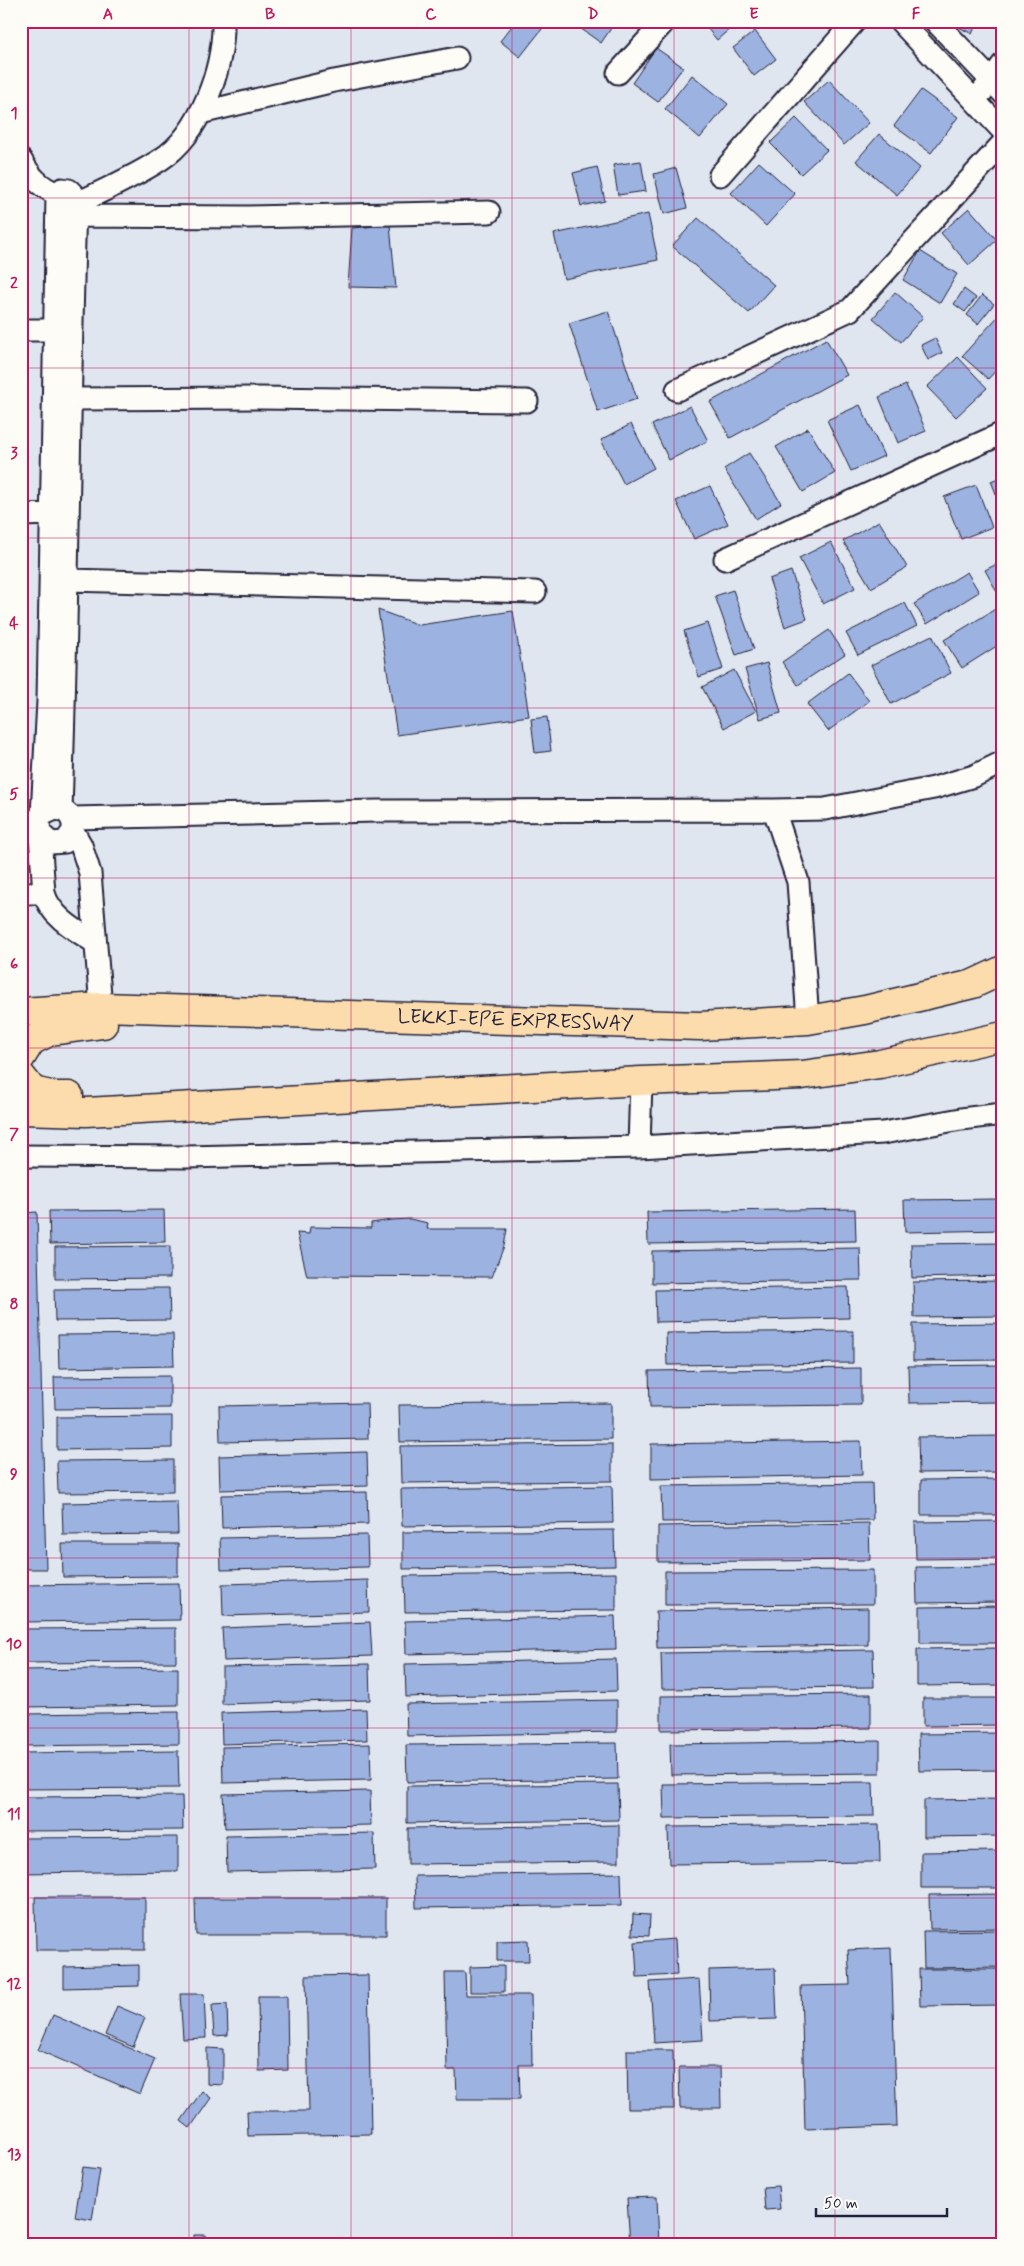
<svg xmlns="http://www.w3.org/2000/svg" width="1024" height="2266" viewBox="0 0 1024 2266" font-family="Mynerve,sans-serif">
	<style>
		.building { fill: #9cb2e0; stroke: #22223b }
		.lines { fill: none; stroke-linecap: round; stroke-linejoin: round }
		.minor-casing { stroke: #22223b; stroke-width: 25 }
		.highway-casing { stroke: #22223b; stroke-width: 31 }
		.minor { stroke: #fdfcf7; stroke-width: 21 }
		.highway { stroke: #fcdcac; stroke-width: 28 }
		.grid { fill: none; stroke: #c2185b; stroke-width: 1; stroke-opacity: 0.55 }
		.labels { text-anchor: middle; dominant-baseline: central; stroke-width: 4.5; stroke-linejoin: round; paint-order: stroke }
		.street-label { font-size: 20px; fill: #22223b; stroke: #fdfcf7 }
		.neatline { fill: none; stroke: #c2185b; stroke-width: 2 }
		.grid-label { font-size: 16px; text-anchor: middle; font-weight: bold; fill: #c2185b }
	</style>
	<rect width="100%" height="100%" fill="#e0e6f0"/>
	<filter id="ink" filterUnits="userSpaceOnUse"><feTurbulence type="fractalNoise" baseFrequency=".02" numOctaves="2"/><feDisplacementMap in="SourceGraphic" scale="10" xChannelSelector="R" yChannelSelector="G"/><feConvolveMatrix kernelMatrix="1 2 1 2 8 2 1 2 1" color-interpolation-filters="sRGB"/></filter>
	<g filter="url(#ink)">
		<path class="building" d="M516,21H532L542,29L520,57L500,41Z
			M570,21H616L601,43Z
			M701,21H739L717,40Z
			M947,21H978L972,34Z
			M755,31L776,59L754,76L733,48Z
			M656,48L683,67L658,102L632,83Z
			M692,75L728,104L700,138L665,109Z
			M829,80L869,123L844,145L804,102Z
			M921,90L958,117L931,153L894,126Z
			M796,118L827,150L801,174L770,143Z
			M879,134L920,168L897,195L856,161Z
			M641,161L646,191L618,195L613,165Z
			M759,162L795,194L766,226L731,193Z
			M597,167L605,201L581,206L573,173Z
			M676,168L687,208L664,214L654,174Z
			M969,208L997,240L969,265L941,233Z
			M648,214L658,260L564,279L554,234Z
			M698,218L774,285L749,313L672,246Z
			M390,225L396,288L348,287L352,228Z
			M920,251L957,274L940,303L903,280Z
			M964,289L976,298L965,312L954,304Z
			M895,292L923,317L901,342L873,318Z
			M982,295L994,304L978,324L967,315Z
			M608,311L637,399L598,412L569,323Z
			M1003,311V363L988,379L962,356Z
			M935,338L942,353L928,360L921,345Z
			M826,339L847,375L730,438L710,402Z
			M958,357L987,388L956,417L927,387Z
			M906,385L926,431L898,443L879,397Z
			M860,405L884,456L851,471L827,420Z
			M690,406L708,441L669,460L652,425Z
			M631,424L654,468L624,484L601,440Z
			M808,428L835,473L803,492L776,447Z
			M749,453L781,503L756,519L724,469Z
			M1003,476V511L991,481Z
			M976,485L992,527L961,539L944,497Z
			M710,486L728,524L694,539L676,501Z
			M879,521L907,567L871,588L843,541Z
			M831,542L855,588L823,604L799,558Z
			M1003,561V590L997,592L985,570Z
			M791,571L807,619L785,627L769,579Z
			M967,572L979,592L927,624L914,604Z
			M733,590L754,649L736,655L715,596Z
			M905,603L917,626L858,655L846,633Z
			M997,608L1003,617V642L962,668L944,640Z
			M378,610L419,625L513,611L529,716L397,735Z
			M708,623L723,669L699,677L684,631Z
			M829,630L845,654L798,685L782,662Z
			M932,635L951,673L891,704L871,665Z
			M767,663L781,713L760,719L745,669Z
			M734,670L756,711L724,728L702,687Z
			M848,673L869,701L828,731L807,704Z
			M547,717L551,751L535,753L531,719Z
			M1003,1199V1230L905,1232L904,1200Z
			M855,1209L856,1241L648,1244L647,1212Z
			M164,1210L165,1242L50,1244L49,1211Z
			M37,1212L46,1569H21V1213Z
			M410,1219L428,1223L427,1229H507L504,1246L492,1277L307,1276L297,1233L309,1234L310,1227L371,1228V1223L391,1220Z
			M1003,1243V1276L912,1278L911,1244Z
			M170,1246V1278L55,1279V1247Z
			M860,1248L861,1280L652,1283V1251Z
			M1003,1281V1316L914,1317L913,1282Z
			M848,1287L849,1318L656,1322L655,1290Z
			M169,1288L170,1320L55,1321L54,1289Z
			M1003,1323V1360L913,1361V1324Z
			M853,1331V1363L667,1365L666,1333Z
			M173,1334L174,1366L59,1368L58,1335Z
			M1003,1365V1402L909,1403L908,1366Z
			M861,1368V1405L650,1407L649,1371Z
			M170,1376V1408L55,1409L54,1377Z
			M367,1403L368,1439L220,1442L219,1406Z
			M611,1403V1439L400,1442L399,1405Z
			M172,1416V1448L57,1450V1417Z
			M1003,1436V1472L919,1473L918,1437Z
			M861,1441L862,1475L651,1479V1444Z
			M612,1444V1481L401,1483L400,1446Z
			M367,1452L368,1486L220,1490L219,1456Z
			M173,1460V1492L58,1493L57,1461Z
			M1003,1479V1515H921V1480Z
			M872,1483L873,1520L662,1522L661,1486Z
			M612,1486L613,1523L402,1526L401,1489Z
			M367,1492L368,1524L222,1528L221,1495Z
			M177,1501L178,1534L63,1535L62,1503Z
			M1003,1521V1558L916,1559L915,1522Z
			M869,1523L870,1560L658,1562V1526Z
			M614,1530L615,1566L403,1569V1532Z
			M367,1535L368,1567L221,1570L220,1538Z
			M62,1544H178V1576L63,1577Z
			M1003,1566V1602L917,1603L916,1567Z
			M873,1570V1604L665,1605V1571Z
			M616,1573V1610L405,1612L404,1576Z
			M368,1580L369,1612L223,1616L222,1584Z
			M179,1583L180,1620L21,1622V1585Z
			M1003,1606V1643H920V1607Z
			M868,1608V1645L657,1648L656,1611Z
			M615,1616L616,1649L406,1654L405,1621Z
			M370,1622L372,1656L224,1661L222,1628Z
			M176,1628V1662L21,1663V1629Z
			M1003,1648V1685L917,1686V1649Z
			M873,1650L874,1687L662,1689L661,1653Z
			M616,1659L617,1691L406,1697L405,1664Z
			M369,1664L370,1700L222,1704V1667Z
			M178,1668V1705L21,1707V1670Z
			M871,1694V1728L661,1730V1696Z
			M923,1698H1003V1725L923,1726Z
			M617,1700V1732L407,1736L406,1704Z
			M366,1709L367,1740L222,1744L221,1713Z
			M179,1712V1744L21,1746V1714Z
			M1003,1733V1770L919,1771L918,1734Z
			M880,1741V1773L671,1775L670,1744Z
			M617,1743L618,1779L407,1782L406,1745Z
			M370,1744L371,1780L223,1783L222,1747Z
			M178,1751L179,1788L21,1789V1753Z
			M873,1782L874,1816L664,1818L663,1784Z
			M618,1784L619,1820L407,1823V1786Z
			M370,1791L371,1825L225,1828L223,1794Z
			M182,1796L183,1830L21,1831V1797Z
			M1003,1799V1836L924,1837V1800Z
			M619,1825V1862L408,1864V1828Z
			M879,1825L880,1862L669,1864L668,1827Z
			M374,1833L375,1869L227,1872L226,1836Z
			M178,1837V1871L21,1873V1838Z
			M1003,1851V1888H921V1852Z
			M621,1873L622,1905L416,1908L415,1876Z
			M1003,1894V1928L930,1929L929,1895Z
			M35,1897H145V1950H36Z
			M195,1898H386V1935H196Z
			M633,1914L650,1915L649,1936L632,1935Z
			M1003,1930V1967L924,1968L923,1931Z
			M675,1939L677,1975L637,1977L635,1942Z
			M528,1940L529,1961H497V1941Z
			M891,1948L897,2126L805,2129L801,1986L850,1985L848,1950Z
			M139,1965V1986L64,1988V1967Z
			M504,1966V1992H470V1967Z
			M775,1968L777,2019L710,2021L709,1970Z
			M919,1969H1003V2005L920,2006Z
			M445,1972H465L466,1995H531L532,2065H519L520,2099H457L456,2070H447Z
			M368,1975L371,2134L248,2136L247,2111H309L306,1976Z
			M699,1979L703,2040L654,2043L650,1982Z
			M180,1994H204L206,2038L183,2039Z
			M258,1996H287L288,2070L259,2071Z
			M227,2004L228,2035L214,2036L212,2005Z
			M117,2006L145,2018L133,2047L105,2035Z
			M53,2015L155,2059L140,2094L38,2050Z
			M207,2048L223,2049V2085L207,2084Z
			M627,2050H673L674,2109H628Z
			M679,2067H720L721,2108H680Z
			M202,2091L211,2098L190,2128L181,2121Z
			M83,2167L100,2169L92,2220L75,2217Z
			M778,2186L780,2209L765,2210L763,2187Z
			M657,2197L659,2245H630L627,2198Z
			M194,2235H206V2242L194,2241Z"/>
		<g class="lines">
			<defs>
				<path id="minor" d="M900,21L1003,131
					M935,21L1003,93
					M618,73L665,21
					M982,92L1003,64
					M200,113L334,81L457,58
					M21,160C31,177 39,186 57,194
					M720,175L855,21
					M75,204C103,191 134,177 160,160C201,134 224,67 223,21
					M75,216L247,217L489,212
					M21,330H54
					M677,390L850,310L1003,143
					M69,399L258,398L527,401
					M21,515L50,514
					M725,559L1003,433
					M68,580L535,592
					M774,810L825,809L934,788L974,776L1003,762
					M42,815L48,701L57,194L62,189L69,190L74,195L75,204C69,406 68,608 61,810
					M72,818L377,811L774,810L798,882L808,1020
					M21,821H39
					M73,831L81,845L90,873L101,1007
					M41,834L51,843L65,842L73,831C74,818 68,810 55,809L42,815L39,821L44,893C50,916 75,930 94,942
					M21,893H44
					M639,1147L641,1081
					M21,1156L186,1157L639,1147L883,1133L961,1119L1003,1114"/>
				<g id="highway">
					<path id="s1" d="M21,1012L101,1007L700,1026L808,1020L865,1010L973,984L1003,970"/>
					<path d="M21,1057L31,1041L51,1031L103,1024"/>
					<path d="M21,1076L33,1091L55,1096H69"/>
					<path d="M21,1110L86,1112L641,1081L802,1075L880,1064L1003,1036"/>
				</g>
			</defs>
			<use href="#minor" class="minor-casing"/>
			<use href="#highway" class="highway-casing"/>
			<use href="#minor" class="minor"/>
			<use href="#highway" class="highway"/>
		</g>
	</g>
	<path class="grid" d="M189,21V2245M351,21V2245M512,21V2245M674,21V2245M835,21V2245M21,198H1003M21,368H1003M21,538H1003M21,708H1003M21,878H1003M21,1048H1003M21,1218H1003M21,1388H1003M21,1558H1003M21,1728H1003M21,1898H1003M21,2068H1003"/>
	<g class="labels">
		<g class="street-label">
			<text stroke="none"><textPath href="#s1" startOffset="495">LEKKI-EPE EXPRESSWAY</textPath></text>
		</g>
	</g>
	<rect width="1024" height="2266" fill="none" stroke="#fdfcf7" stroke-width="55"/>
	<path d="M816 2208v8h131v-8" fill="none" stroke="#22223b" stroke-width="2.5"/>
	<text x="824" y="2208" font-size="15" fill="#22223b" stroke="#fdfcf7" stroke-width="4" paint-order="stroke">50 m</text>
	<rect x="28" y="28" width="968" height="2210" class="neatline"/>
	<g class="grid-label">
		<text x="108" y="19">A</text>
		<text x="270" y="19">B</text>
		<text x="431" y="19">C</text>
		<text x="593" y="19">D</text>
		<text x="754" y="19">E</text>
		<text x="916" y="19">F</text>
		<text x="14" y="118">1</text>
		<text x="14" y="288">2</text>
		<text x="14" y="458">3</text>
		<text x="14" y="628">4</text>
		<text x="14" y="799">5</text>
		<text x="14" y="969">6</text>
		<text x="14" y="1139">7</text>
		<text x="14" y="1309">8</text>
		<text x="14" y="1479">9</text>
		<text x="14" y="1649">10</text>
		<text x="14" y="1819">11</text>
		<text x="14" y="1989">12</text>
		<text x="14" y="2159">13</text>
	</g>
</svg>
